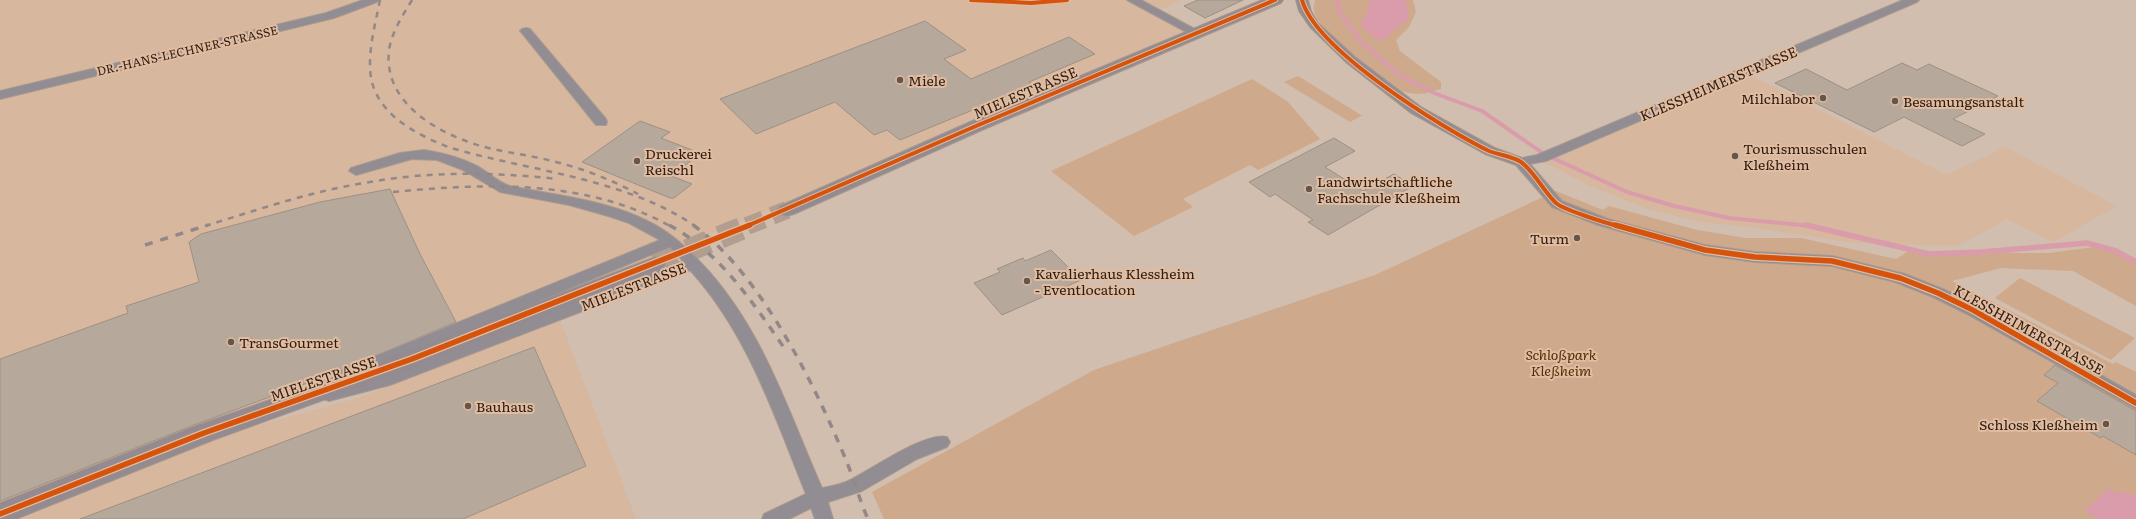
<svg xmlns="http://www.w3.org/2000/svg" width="2136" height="519" viewBox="0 0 2136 519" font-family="Literata,serif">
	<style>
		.built { fill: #d7b79e }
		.green { fill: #cfa98b }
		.water { fill: #da9caa }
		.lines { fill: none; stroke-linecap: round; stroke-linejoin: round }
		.stream-far1 { stroke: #da9caa; stroke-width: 4 }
		.stream { stroke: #da9caa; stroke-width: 5.5 }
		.building { fill: #b6a99b; stroke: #9d9083 }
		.secondary-tunnel-far1 { stroke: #b19e90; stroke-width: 18; stroke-dasharray: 18 9; stroke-linecap: butt }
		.secondary-tunnel { stroke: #b19e90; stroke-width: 23; stroke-dasharray: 23 12; stroke-linecap: butt }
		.street-casing { stroke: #ab9b8f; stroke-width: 2 }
		.secondary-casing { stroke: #ab9b8f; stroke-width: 2 }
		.street { fill: #928d93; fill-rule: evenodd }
		.secondary { fill: #938b90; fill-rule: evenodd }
		.rail-far1 { stroke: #918887; stroke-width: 2.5; stroke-dasharray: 6 6; stroke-linecap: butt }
		.rail { stroke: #918887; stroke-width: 3.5; stroke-dasharray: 8 8; stroke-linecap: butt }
		.cycleway-far1-casing { stroke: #e1bca0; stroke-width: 6 }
		.cycleway-casing { stroke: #e1bca0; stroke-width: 8 }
		.cycleway-far1 { stroke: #d5530d; stroke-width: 4 }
		.cycleway { stroke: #d5530d; stroke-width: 5.5 }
		.poi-dot { fill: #65554a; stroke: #e1bca0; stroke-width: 1.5 }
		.labels { text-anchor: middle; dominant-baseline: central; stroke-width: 4; stroke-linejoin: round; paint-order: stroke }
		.far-street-label { font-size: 12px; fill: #2b1d13; stroke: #e1bca0 }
		.poi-label { font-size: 14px; fill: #2b1d13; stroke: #e1bca0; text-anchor: start }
		.street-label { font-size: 14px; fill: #2b1d13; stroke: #e1bca0 }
		.park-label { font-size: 14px; font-style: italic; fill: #552c03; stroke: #e1bca0 }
	</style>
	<rect width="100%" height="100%" fill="#d2beaf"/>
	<path class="built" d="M0,0H1181L1154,13L1184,31L787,203L510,314L0,513Z
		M1748,74L1947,175L2005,147L2117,206L2053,242L2007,219L1958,246L1854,243L1755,228L1701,222L1645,208L1592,187L1546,163Z
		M560,320L636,519H16L233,432L358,398Z"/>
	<path class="green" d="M1315,0H1413L1416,12L1409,27L1396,40L1400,51L1441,82V89C1423,95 1414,96 1396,89C1377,75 1315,32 1314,9C1313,7 1315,3 1315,0Z
		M1298,76L1361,115H1363L1350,122L1284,82Z
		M1252,79L1287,101L1320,139L1258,170L1250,165L1183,199L1193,207L1134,236L1051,171Z
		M1556,191L1603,210L1609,206L1697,230L1745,238H1801L1896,259L1907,252L2049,253L2095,247L2118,254L2136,264V306L2073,271L2001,268L1952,281L2113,364L2116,362L2136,372V519H884L872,492L1094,370L1375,275Z
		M2020,278L2135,338L2111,360L1995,298Z"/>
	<path class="water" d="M1370,0H1406L1409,18L1384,39L1378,41L1360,24L1367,14Z
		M2109,488L2118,493L2126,492L2136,496V519H2098L2085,511Z"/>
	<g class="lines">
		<path class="stream-far1" d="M1338,0L1339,11L1361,42L1401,76L1434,93L1482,111L1544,154L1627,192L1674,206L1729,218L1811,226"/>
		<path class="stream" d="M1806,225L1929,254L1981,252L2087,243L2116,251L2136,262"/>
	</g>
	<path class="building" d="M1198,0H1243L1205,18L1184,6Z
		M925,21L966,50L944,59L971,79L1069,37L1095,54L1029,82L1033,85L900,140L887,130L874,135L835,102L756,134L720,99Z
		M1902,63L1917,70L1929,64L1998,96L1953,119L1985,134L1962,146L1904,117L1874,132L1775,83L1806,69L1847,90Z
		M640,121L670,132L661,138L692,150V160L671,176L692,184L674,198H670L582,162Z
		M1334,138L1355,151L1325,167L1363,191L1394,174L1413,186L1328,235L1308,222L1313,220L1275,194L1270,197L1249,182Z
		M390,189L420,254L456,322L337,372L194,425L0,501V359L128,313L126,306L199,282L189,242L201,234L320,202Z
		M1051,250L1081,280L1002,315L974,283L1000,272L997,269L1023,258L1025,261Z
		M534,347L586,466L463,519H80Z
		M2055,365L2136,411V455L2103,436L2101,438L2037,401L2058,383L2044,375Z"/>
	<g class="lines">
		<path class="secondary-tunnel-far1" d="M747,226L787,210"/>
		<path class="secondary-tunnel" d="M655,264L750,225"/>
		<defs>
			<path id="street" d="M363,0H379L377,2L334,18L0,99V91L326,13Z
				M1127,0H1141L1202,33L1200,35H1192Z
				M1296,0H1308L1311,11L1318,23L1355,57L1421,107L1495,148L1522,158L1537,155L1903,0H1919L1917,2L1546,161L1530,164L1562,201L1608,219L1705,245L1755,252L1832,256L1905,274L1943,289L1979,306L2136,395V409L1967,314L1933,297L1895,282L1832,266L1755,262L1705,255L1598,225L1552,207L1516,165L1485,154L1411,113L1347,63L1310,27L1299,11Z
				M526,28L530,29L606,119L607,122L606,125H596L522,33L520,31L522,29Z
				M424,150C444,153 462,158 479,167C489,173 499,183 510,186C554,195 598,199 639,217C667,229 683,244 703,265C763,329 788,411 822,488C832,486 843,484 852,479C872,469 927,431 947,437L950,442L947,447L917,459L862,491L828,502L833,519H815L811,508L789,519H762L764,514L806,494C774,415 748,334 690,270L390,385L329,401L323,399L320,395L323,391L381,376L683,261L670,247L351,379L345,381L339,379L337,375L339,371L660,240L629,223L608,216L569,205L500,192L463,170L437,160L412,159L356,175L349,171L351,168L400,153Z"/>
			<path id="secondary" d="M1262,0H1283L1281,3L982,130L794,214L787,216L780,214L777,210L780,206L970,122Z
				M655,257L662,259L666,264L662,269L420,365L213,440L16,519H0V503L195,426L404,353Z"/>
		</defs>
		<use href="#street" class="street-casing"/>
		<use href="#secondary" class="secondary-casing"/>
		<use href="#street" class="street"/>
		<use href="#secondary" class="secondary"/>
		<path class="rail-far1" d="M380,0C376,21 370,42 370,64C369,110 411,132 448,147C528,171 625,178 695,226
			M412,0C403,15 392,31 389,50C383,103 437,133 481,146C506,153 531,155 556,162C584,169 612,180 638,194
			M393,192C487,183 585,179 670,226
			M205,226C257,210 309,192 364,183C428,171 493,172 558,179"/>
		<path class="rail" d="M669,225C722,254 753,303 787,352
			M693,225C761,273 817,389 848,465C855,483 860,501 868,519
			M145,245L208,225"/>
		<defs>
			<path id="cycleway-far1" d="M971,0L1031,3L1067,0
				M1302,0C1316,50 1442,128 1489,151C1499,155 1512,156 1521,162C1534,171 1544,192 1556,203C1564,210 1606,223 1618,226
				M747,226L976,126L1275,0"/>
			<path id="cycleway" d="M1615,225L1705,250L1755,257L1832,261L1900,278L1938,293L1973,310L2136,403
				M0,514L204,433L412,359L750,225"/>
		</defs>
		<use href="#cycleway-far1" class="cycleway-far1-casing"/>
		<use href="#cycleway" class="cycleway-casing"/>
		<use href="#cycleway-far1" class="cycleway-far1"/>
		<use href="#cycleway" class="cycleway"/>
	</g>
	<g class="poi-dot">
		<circle cx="900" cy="80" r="4"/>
		<circle cx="1823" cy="98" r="4"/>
		<circle cx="1895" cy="101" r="4"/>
		<circle cx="1735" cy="156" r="4"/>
		<circle cx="637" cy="161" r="4"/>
		<circle cx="1309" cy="189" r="4"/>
		<circle cx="1577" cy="238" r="4"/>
		<circle cx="1027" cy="281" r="4"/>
		<circle cx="231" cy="342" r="4"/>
		<circle cx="468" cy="406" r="4"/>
		<circle cx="2106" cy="424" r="4"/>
	</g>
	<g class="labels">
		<g class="far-street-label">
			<text transform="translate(187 50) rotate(-13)">DR.-HANS-LECHNER-STRASSE</text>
		</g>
		<g class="poi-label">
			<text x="908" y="80">Miele</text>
			<text x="1815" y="98" text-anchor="end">Milchlabor</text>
			<text x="1903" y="101">Besamungsanstalt</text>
			<text x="1743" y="148">Tourismusschulen<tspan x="1743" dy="16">Kleßheim</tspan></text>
			<text x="645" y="153">Druckerei<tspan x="645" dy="16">Reischl</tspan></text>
			<text x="1317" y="181">Landwirtschaftliche<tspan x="1317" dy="16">Fachschule Kleßheim</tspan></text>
			<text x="1569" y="238" text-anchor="end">Turm</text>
			<text x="1035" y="273">Kavalierhaus Klessheim<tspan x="1035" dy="16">- Eventlocation</tspan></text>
			<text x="239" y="342">TransGourmet</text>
			<text x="476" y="406">Bauhaus</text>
			<text x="2098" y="424" text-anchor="end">Schloss Kleßheim</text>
		</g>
		<g class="street-label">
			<text transform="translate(1718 83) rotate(-23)">KLESSHEIMERSTRASSE</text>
			<text transform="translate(1025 92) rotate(-23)">MIELESTRASSE</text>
			<text transform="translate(633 286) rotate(-21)">MIELESTRASSE</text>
			<text transform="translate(2029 329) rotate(29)">KLESSHEIMERSTRASSE</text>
			<text transform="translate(323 378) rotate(-19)">MIELESTRASSE</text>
		</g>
		<g class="park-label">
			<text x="1561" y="354">Schloßpark<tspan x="1561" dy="16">Kleßheim</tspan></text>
		</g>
	</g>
</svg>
